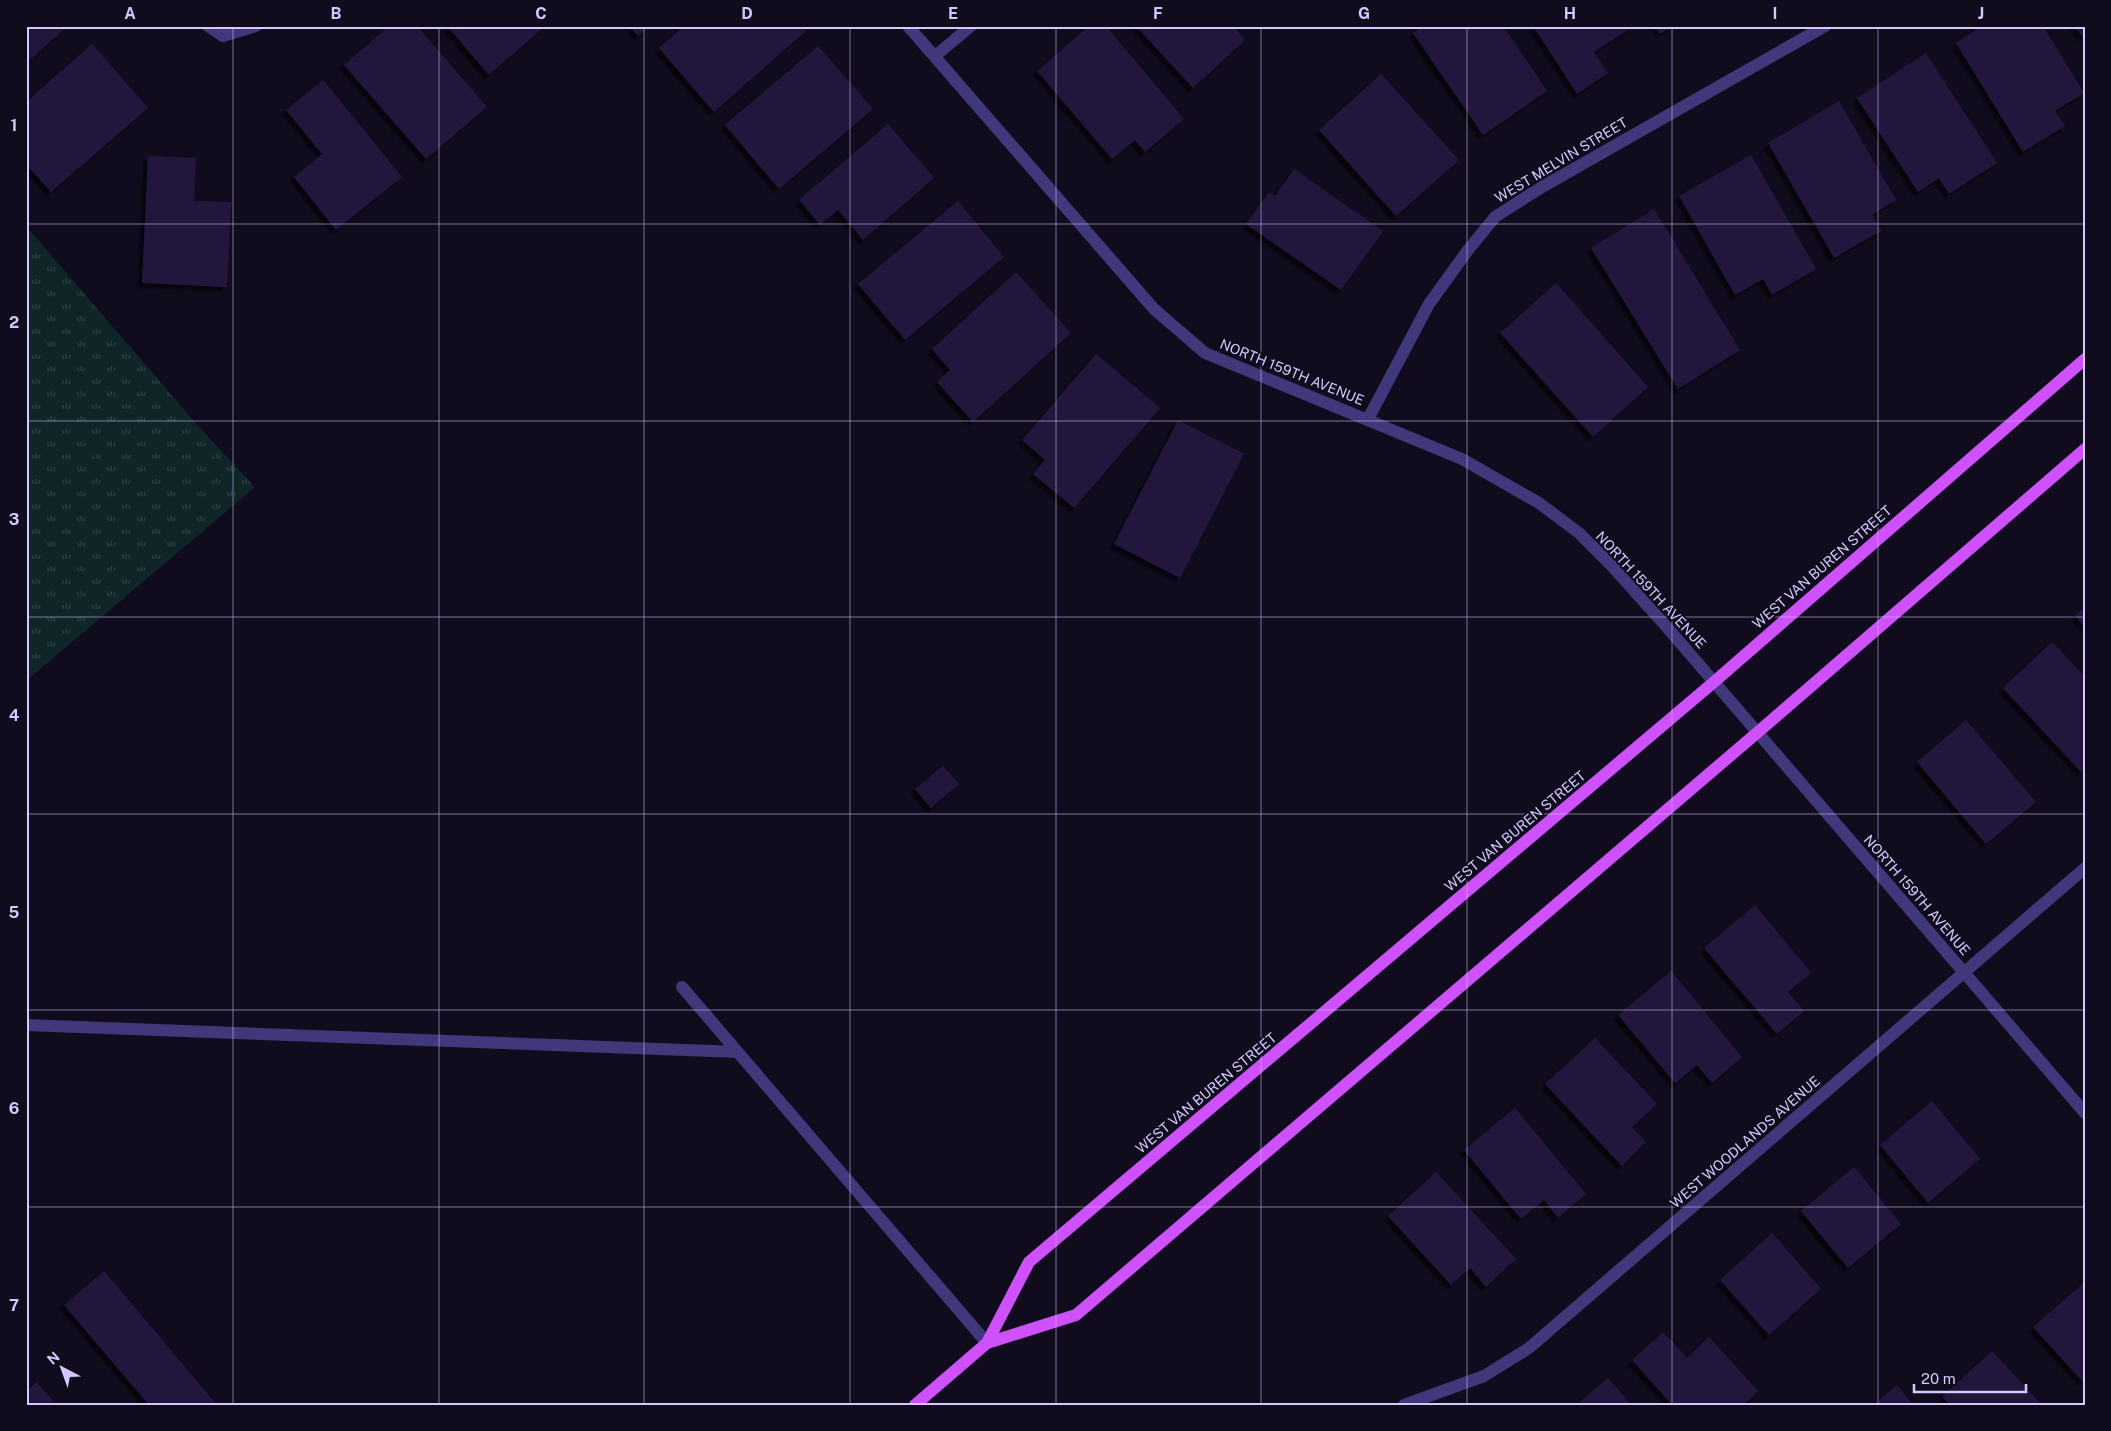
<svg xmlns="http://www.w3.org/2000/svg" width="2111" height="1431" viewBox="0 0 2111 1431" font-family="'Public Sans',sans-serif">
	<style>
		.grass { fill: url(#grass-tufts) }
		.building { fill: #24183d; filter: url(#shadow) }
		.lines { fill: none; stroke-linecap: round; stroke-linejoin: round }
		.lane { stroke: #41377b; stroke-width: 12 }
		.street { stroke: #41377b; stroke-width: 12 }
		.primary { stroke: #ce51fc; stroke-width: 12 }
		.grid { fill: none; stroke: #d4c8fe; stroke-width: 1; stroke-opacity: 0.55 }
		.labels { text-anchor: middle; dominant-baseline: central; stroke-width: 4; stroke-linejoin: round; paint-order: stroke }
		.street-label { font-size: 14px; fill: #d4c8fe; stroke: #100c1d }
		.neatline { fill: none; stroke: #d4c8fe; stroke-width: 2 }
		.grid-label { font-size: 16px; text-anchor: middle; font-weight: bold; fill: #d4c8fe }
	</style>
	<defs>
		<pattern id="grass-tufts" width="24" height="20" patternUnits="userSpaceOnUse" patternTransform="scale(1.25)"><rect width="24" height="20" fill="#0f2527"/><path d="M3 7l-1-3M5 7V3M7 7l1-3M15 17l-1-3M17 17v-4M19 17l1-3" fill="none" stroke="#314347"/></pattern>
		<filter id="shadow"><feDropShadow dx="-4.5" dy="4.5" stdDeviation="1" flood-color="#0009"/></filter>
	</defs>
	<rect width="100%" height="100%" fill="#100c1d"/>
	<path class="grass" d="M26,226L200,428L255,487L26,681Z"/>
	<path class="building" d="M26,26H68L26,63Z
		M389,26H417L487,107L426,159L344,65Z
		M447,26H545L489,75Z
		M630,26H650L638,36Z
		M684,26H737L739,29L743,26H802L806,31L714,112L659,48Z
		M1089,26H1106L1184,119L1145,152L1135,140L1112,159L1037,71Z
		M1136,26H1233L1245,40L1193,88Z
		M1423,26H1503L1547,91L1483,135L1413,33Z
		M1533,26H1634L1594,52L1608,73L1577,94Z
		M1655,26H1673L1660,34Z
		M1982,26H2043L2084,93L2055,111L2065,126L2023,152L1956,43Z
		M2074,26H2085V39Z
		M92,44L148,108L51,192L26,164V102Z
		M818,46L873,109L779,189L725,125Z
		M1926,53L1997,163L1949,194L1939,178L1918,192L1857,98Z
		M1381,74L1459,160L1396,216L1319,130Z
		M323,80L402,177L336,230L294,177L322,154L286,110Z
		M1839,101L1896,200L1872,215L1881,231L1834,258L1768,143Z
		M888,124L934,178L863,240L838,210L820,225L799,200Z
		M1751,155L1816,269L1772,295L1763,279L1735,295L1679,196Z
		M148,156L196,158L194,201L231,202L227,287L142,283Z
		M1294,169L1383,231L1341,290L1246,224L1269,192L1275,196Z
		M958,201L1004,257L905,340L858,284Z
		M1654,209L1740,350L1678,389L1591,248Z
		M1016,272L1071,333L973,422L937,382L950,370L932,349Z
		M1556,283L1648,387L1593,437L1500,333Z
		M1096,354L1160,408L1074,508L1033,474L1045,460L1022,440Z
		M1178,420L1244,454L1180,578L1114,544Z
		M2085,607V628L2075,615Z
		M2052,642L2085,677V768L2081,772L2003,688Z
		M1966,720L2036,802L1986,844L1917,762Z
		M943,766L959,784L931,808L915,789Z
		M1755,905L1811,973L1788,992L1804,1011L1777,1034L1704,948Z
		M1671,971L1742,1057L1712,1083L1697,1065L1675,1083L1618,1015Z
		M1595,1038L1657,1104L1632,1127L1646,1142L1622,1166L1545,1084Z
		M1932,1101L1980,1159L1928,1203L1880,1145Z
		M1515,1108L1586,1194L1558,1218L1544,1200L1521,1219L1464,1150Z
		M1854,1167L1901,1224L1848,1268L1801,1211Z
		M1436,1172L1516,1259L1486,1287L1470,1268L1451,1285L1388,1216Z
		M1772,1233L1821,1289L1769,1335L1720,1280Z
		M104,1271L217,1405H149L64,1305Z
		M2085,1282V1382L2084,1383L2033,1327Z
		M1663,1332L1687,1358L1709,1337L1758,1391L1743,1405H1672L1632,1360Z
		M1992,1351L2042,1405H1950L1942,1397Z
		M1608,1378L1631,1405H1576Z
		M37,1382L56,1405H26V1391Z
		M1897,1385L1913,1405H1874Z"/>
	<g class="lines">
		<path class="lane" d="M682,987L987,1343
			M26,1025L738,1052"/>
		<path class="street" d="M208,26L223,36L256,26
			M908,26L1154,309L1205,353L1462,459L1539,503L1579,533L1610,564L1665,625L2085,1113
			M935,56L971,26
			M1368,419L1429,304L1468,250L1495,217L1542,187L1825,26
			M1404,1405L1484,1376L1529,1348L2085,868"/>
		<path class="primary" d="M987,1343L1076,1315L1758,732L2085,449
			M915,1405L987,1343L1029,1262L1714,682L2085,359"/>
	</g>
	<path class="grid" d="M233,26V1405M439,26V1405M644,26V1405M850,26V1405M1056,26V1405M1261,26V1405M1467,26V1405M1672,26V1405M1878,26V1405M26,224H2085M26,421H2085M26,617H2085M26,814H2085M26,1010H2085M26,1207H2085"/>
	<g class="labels">
		<g class="street-label">
			<text transform="translate(1561 160) rotate(-31)">WEST MELVIN STREET</text>
			<text transform="translate(1292 372) rotate(22)">NORTH 159TH AVENUE</text>
			<text transform="translate(1822 567) rotate(-41)">WEST VAN BUREN STREET</text>
			<text transform="translate(1651 590) rotate(47)">NORTH 159TH AVENUE</text>
			<text transform="translate(1515 831) rotate(-40)">WEST VAN BUREN STREET</text>
			<text transform="translate(1917 895) rotate(49)">NORTH 159TH AVENUE</text>
			<text transform="translate(1206 1093) rotate(-40)">WEST VAN BUREN STREET</text>
			<text transform="translate(1745 1142) rotate(-41)">WEST WOODLANDS AVENUE</text>
		</g>
	</g>
	<rect width="2111" height="1431" fill="none" stroke="#100c1d" stroke-width="55"/>
	<g transform="translate(62 1368) rotate(319)" stroke="#100c1d" stroke-width="4" paint-order="stroke">
	<path d="M0-4L9 19L0 12L-9 19Z" fill="#d4c8fe"/>
	<text y="-8" font-size="14" font-weight="bold" text-anchor="middle" fill="#d4c8fe">N</text>
	</g>
	<path d="M1914 1384v8h112v-8" fill="none" stroke="#d4c8fe" stroke-width="2.5"/>
	<text x="1921" y="1384" font-size="15" fill="#d4c8fe" stroke="#100c1d" stroke-width="4" paint-order="stroke">20 m</text>
	<rect x="28" y="28" width="2056" height="1376" class="neatline"/>
	<g class="grid-label">
		<text x="130" y="19">A</text>
		<text x="336" y="19">B</text>
		<text x="541" y="19">C</text>
		<text x="747" y="19">D</text>
		<text x="953" y="19">E</text>
		<text x="1158" y="19">F</text>
		<text x="1364" y="19">G</text>
		<text x="1570" y="19">H</text>
		<text x="1775" y="19">I</text>
		<text x="1981" y="19">J</text>
		<text x="14" y="131">1</text>
		<text x="14" y="328">2</text>
		<text x="14" y="525">3</text>
		<text x="14" y="721">4</text>
		<text x="14" y="918">5</text>
		<text x="14" y="1114">6</text>
		<text x="14" y="1311">7</text>
	</g>
</svg>
